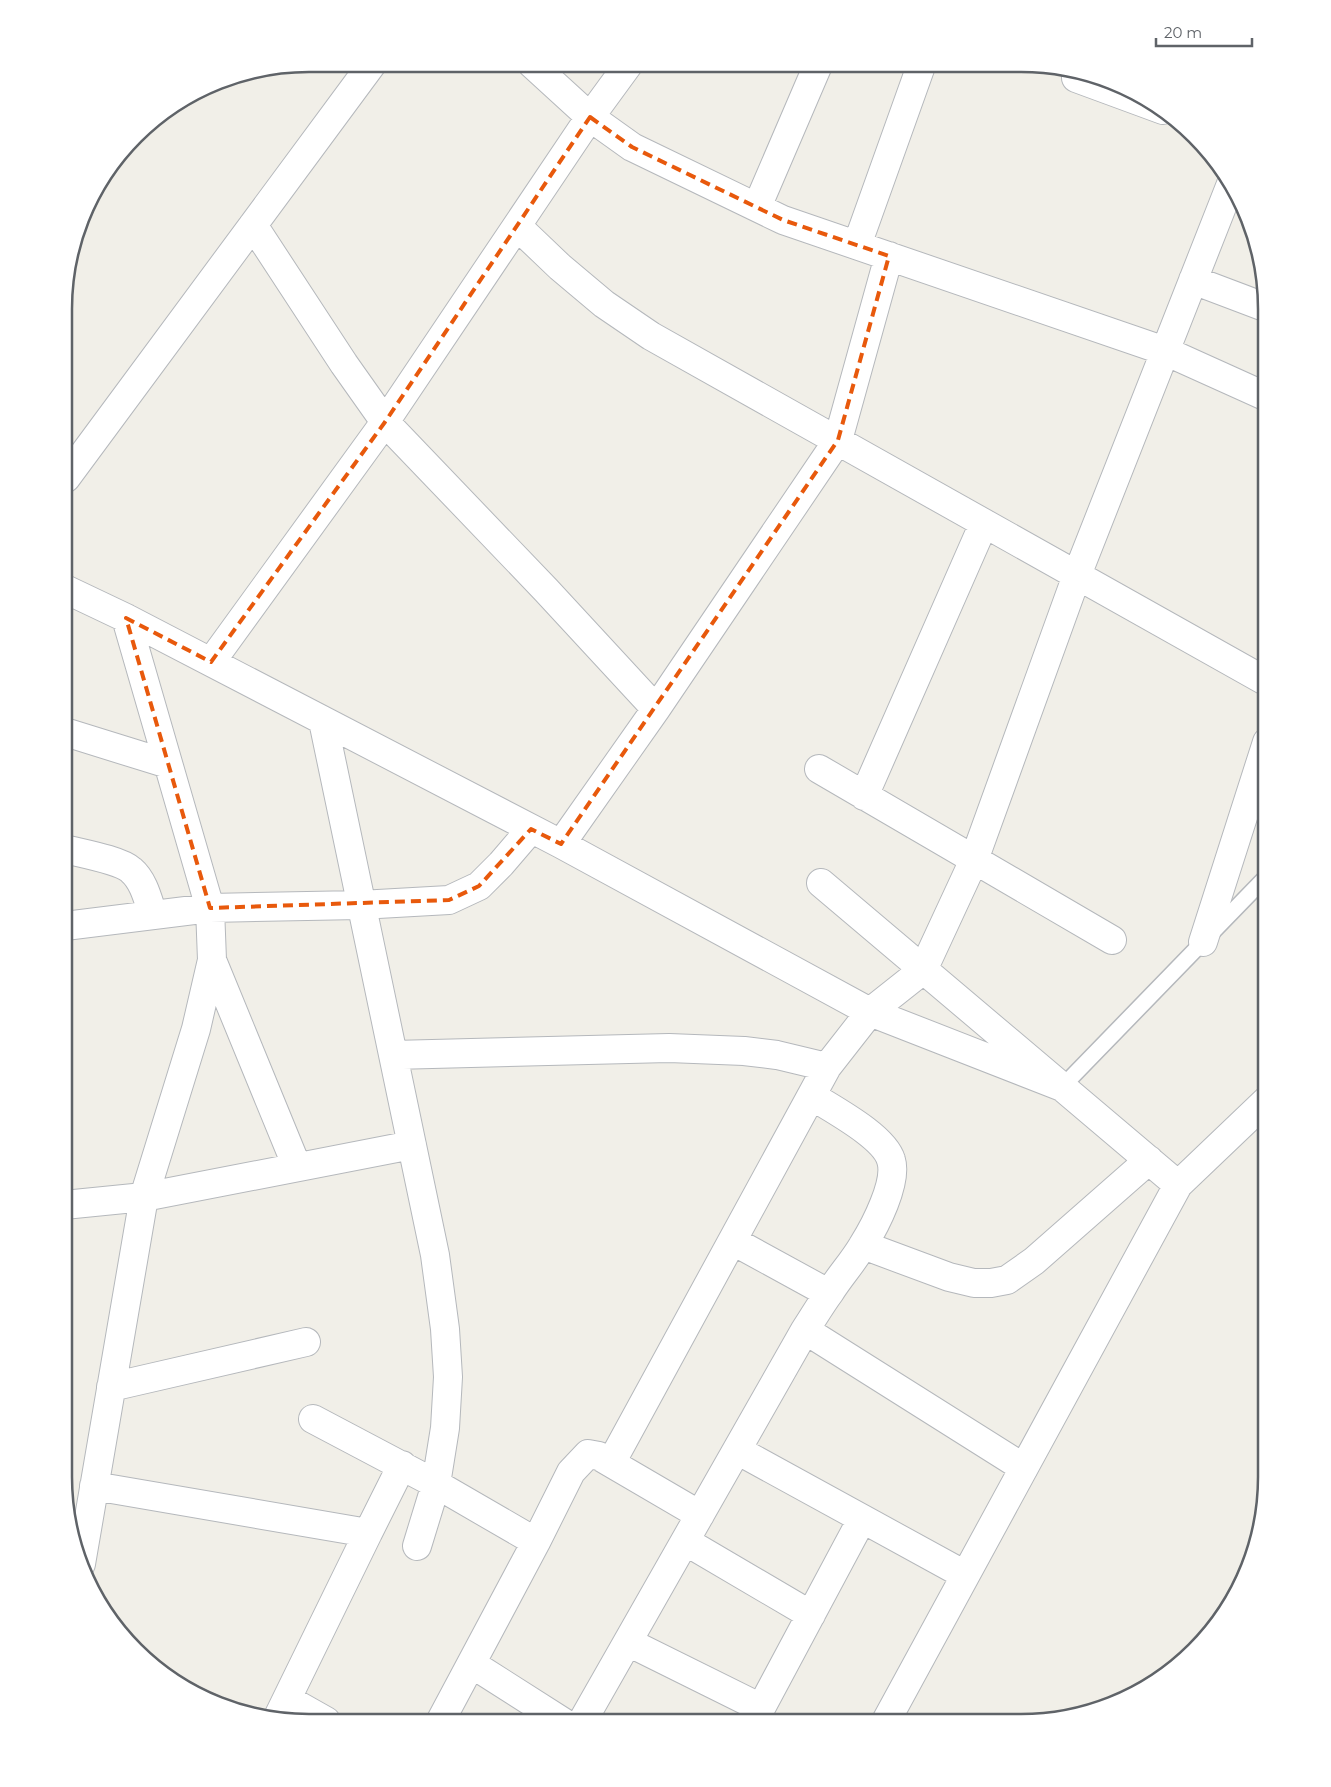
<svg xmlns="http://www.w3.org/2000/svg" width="1331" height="1787" viewBox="0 0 1331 1787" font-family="Montserrat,sans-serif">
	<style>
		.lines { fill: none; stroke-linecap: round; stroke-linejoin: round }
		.service-casing { stroke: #b5b8bc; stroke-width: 18 }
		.minor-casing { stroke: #b5b8bc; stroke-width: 30 }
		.service { stroke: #fff; stroke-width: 15 }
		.minor { stroke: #fff; stroke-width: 28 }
		.marked { fill: none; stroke: #e8590c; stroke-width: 4; stroke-dasharray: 10 6; stroke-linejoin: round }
		.rim { fill: none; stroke: #5f6368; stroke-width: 2.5 }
	</style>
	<rect width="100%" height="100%" fill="#f1efe8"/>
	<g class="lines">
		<defs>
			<path id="service" d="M1062,1087L1267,876"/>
			<path id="minor" d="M532,64L590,117L632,147L783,220L1165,351L1267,397
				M1076,78L1163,110
				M757,207L818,65
				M253,225L344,364L385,422L546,590L656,709
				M517,226L560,267L604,304L651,336L1267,682
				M857,245L921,66
				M1193,280L1267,308
				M66,478L372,64
				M65,589L126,618L561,844L870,1012L1062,1087
				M211,662L385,422L590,117L628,65
				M323,721L435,1255L445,1329L448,1377L445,1428L436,1484L417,1546
				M65,732L168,764
				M819,769L1112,940
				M864,796L984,523
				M561,844L656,709L838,440L889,256
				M65,849C80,853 120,860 131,870C144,881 148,900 153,915
				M821,883L1178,1185
				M65,926L210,908L360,905L449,900L479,886L501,864L531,829
				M1203,942L1267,742
				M212,960L297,1167
				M393,1055L669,1048L744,1051L777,1055L827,1067
				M64,1205L144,1197L412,1145
				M733,1241L828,1293
				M863,1245L949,1277L974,1283H991L1007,1280L1034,1261L1149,1160
				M805,1330L1024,1468
				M111,1387L306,1342
				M313,1419L436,1484L536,1542
				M737,1450L965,1575
				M611,1463L827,1067L870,1012L923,970L974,860L1077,575L1231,184
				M94,1486L368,1533L402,1465
				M685,1541L811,1615
				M81,1564L144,1197L196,1029L212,960L210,908L126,618
				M628,1642L761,1708
				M472,1664L563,1722
				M287,1699L326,1721
				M276,1721L368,1533
				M440,1722L536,1542L571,1472L588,1454L599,1456L700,1515
				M582,1722L805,1330C813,1318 821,1304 830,1292C840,1276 853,1262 863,1245C875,1226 898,1182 891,1160C884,1136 832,1109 812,1096
				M753,1723L862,1519
				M885,1723L1178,1185L1267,1100"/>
		</defs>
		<use href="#service" class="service-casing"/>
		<use href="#minor" class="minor-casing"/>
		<use href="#service" class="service"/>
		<use href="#minor" class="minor"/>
	</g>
	<path class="marked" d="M590,117L632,147L783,220L889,256L838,440L561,844L531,829L479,886L449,900L210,908L126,618L211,662L385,422Z"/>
	<path d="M0 0H1331V1787H0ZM309 72H1021A237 237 0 0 1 1258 309V1477A237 237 0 0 1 1021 1714H309A237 237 0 0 1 72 1477V309A237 237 0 0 1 309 72Z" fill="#fff" fill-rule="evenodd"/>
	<path class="rim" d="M309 72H1021A237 237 0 0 1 1258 309V1477A237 237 0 0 1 1021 1714H309A237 237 0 0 1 72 1477V309A237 237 0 0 1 309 72Z"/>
	<path d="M1156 38v8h96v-8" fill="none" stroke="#5f6368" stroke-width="2.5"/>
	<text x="1164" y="38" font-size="15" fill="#5f6368" stroke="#ffffff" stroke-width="4" paint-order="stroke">20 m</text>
</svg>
